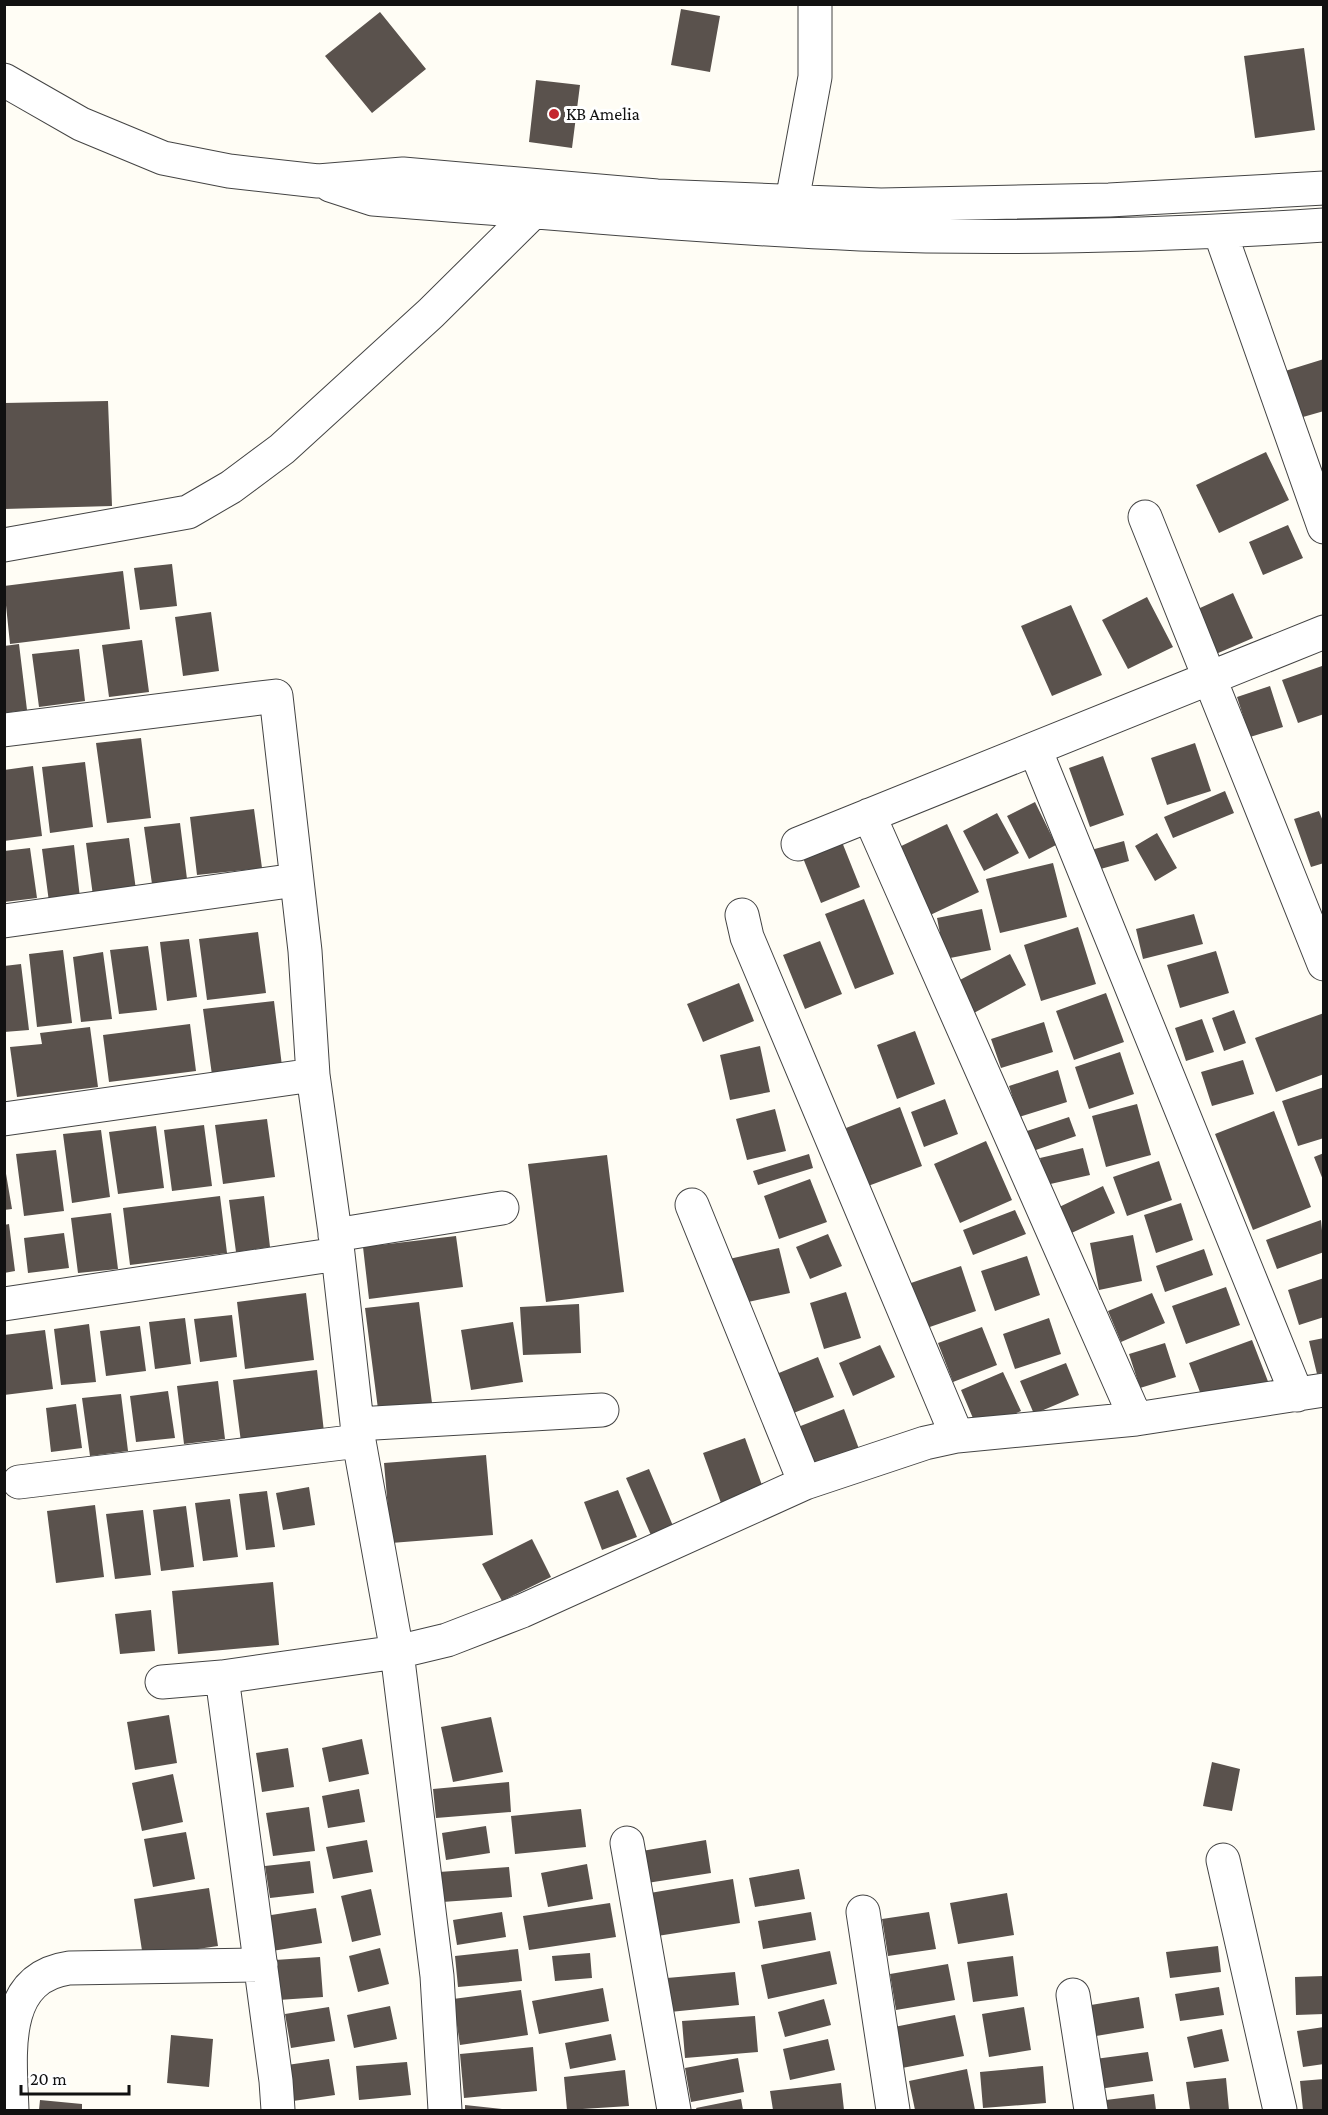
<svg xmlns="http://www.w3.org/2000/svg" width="1328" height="2115" viewBox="0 0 1328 2115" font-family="'Crimson Pro',serif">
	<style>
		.building { fill: #5a524d }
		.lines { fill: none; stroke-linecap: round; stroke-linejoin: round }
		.minor-casing { stroke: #444; stroke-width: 35 }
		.minor { stroke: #fff; stroke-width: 33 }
		.poi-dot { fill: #c4262e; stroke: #fff; stroke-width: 2 }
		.labels { text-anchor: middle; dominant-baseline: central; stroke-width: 6; stroke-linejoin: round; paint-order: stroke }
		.poi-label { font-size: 18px; fill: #111; stroke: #fff; text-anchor: start }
	</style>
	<rect width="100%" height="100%" fill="#fffdf5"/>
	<path class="building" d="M681,9L720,16L710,72L671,65Z
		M380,12L426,69L372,113L325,56Z
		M1304,48L1315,130L1255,138L1244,56Z
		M536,80L580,85L572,148L529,142Z
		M1324,359V411L1296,419L1282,372Z
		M108,401L112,506L4,509V403Z
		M1266,452L1289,500L1219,533L1196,485Z
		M1288,525L1303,558L1263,575L1249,542Z
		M172,564L177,606L140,610L134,568Z
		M123,571L130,629L10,644L4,586Z
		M1233,593L1253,638L1209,657L1189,613Z
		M1147,597L1173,647L1128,669L1102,620Z
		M1071,605L1102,675L1052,696L1021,626Z
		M211,612L219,671L183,676L175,617Z
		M142,640L149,692L109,697L102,645Z
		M19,644L27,710L4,713V646Z
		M79,649L85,701L39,707L32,654Z
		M1322,666L1324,714L1298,723L1282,680Z
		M1270,686L1283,727L1250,737L1237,697Z
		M141,738L151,818L107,823L96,743Z
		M1195,743L1211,791L1167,805L1151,758Z
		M1103,756L1124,815L1090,827L1069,768Z
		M85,762L93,827L50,833L42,767Z
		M33,766L42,836L4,841V770Z
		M1225,791L1234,813L1173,838L1164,817Z
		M1035,802L1056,845L1029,859L1007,816Z
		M254,809L262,868L197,875L190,817Z
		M1319,811L1324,824V863L1311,867L1294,819Z
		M997,813L1019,853L984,871L963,831Z
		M180,823L187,879L152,884L144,827Z
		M947,824L979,892L926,917L893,850Z
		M1157,833L1177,868L1155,881L1135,846Z
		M840,837L860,887L821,903L801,853Z
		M129,838L136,890L93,896L86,843Z
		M1124,841L1129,861L1097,870L1091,850Z
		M74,845L80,898L49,902L42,849Z
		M30,848L37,898L4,902V851Z
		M1053,863L1067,917L1000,933L986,879Z
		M864,899L894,974L855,989L825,914Z
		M982,909L991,950L945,959L937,918Z
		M1194,914L1203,944L1143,959L1136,929Z
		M1078,927L1096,984L1041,1001L1024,945Z
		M258,932L266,993L207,1000L199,939Z
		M189,939L197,997L167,1001L160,942Z
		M820,941L842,994L805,1009L783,955Z
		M148,946L157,1010L119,1014L110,950Z
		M63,950L72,1023L37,1027L29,954Z
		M1216,951L1229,993L1180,1008L1167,965Z
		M103,952L112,1019L81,1022L73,957Z
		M1010,954L1026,985L972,1014L954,983Z
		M21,964L29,1030L4,1032V966Z
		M739,983L754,1021L703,1042L687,1004Z
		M1106,993L1124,1042L1074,1060L1056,1011Z
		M274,1001L282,1066L212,1075L203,1009Z
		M1234,1010L1246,1043L1224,1051L1212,1018Z
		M1324,1013V1074L1276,1092L1255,1038Z
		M1202,1019L1214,1052L1186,1061L1175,1028Z
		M1044,1022L1053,1052L1001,1068L991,1039Z
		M190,1024L196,1071L109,1082L103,1035Z
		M90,1027L98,1087L17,1097L10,1047L42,1044L40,1033Z
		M915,1031L935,1084L897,1099L877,1045Z
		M760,1046L770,1092L730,1100L720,1055Z
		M1120,1052L1134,1094L1089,1109L1075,1067Z
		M1243,1060L1254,1094L1212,1106L1201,1072Z
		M1058,1070L1067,1102L1019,1117L1009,1086Z
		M1324,1087V1138L1298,1146L1282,1101Z
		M945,1099L958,1134L924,1147L911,1112Z
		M1137,1104L1151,1155L1106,1167L1092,1116Z
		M900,1107L922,1166L868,1186L846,1128Z
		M775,1109L786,1151L747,1160L736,1119Z
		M1274,1111L1311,1207L1253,1230L1215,1134Z
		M1069,1117L1076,1136L1033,1151L1027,1131Z
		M267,1119L275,1177L223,1184L215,1125Z
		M204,1125L212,1186L172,1191L164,1130Z
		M156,1126L164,1188L118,1194L109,1132Z
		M101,1130L110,1197L72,1203L63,1134Z
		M986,1141L1012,1200L960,1223L934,1164Z
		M1083,1148L1090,1175L1046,1185L1040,1158Z
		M56,1150L64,1211L24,1216L16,1154Z
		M1324,1153V1180H1323L1314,1157Z
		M809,1154L813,1168L758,1185L753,1171Z
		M607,1155L624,1292L546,1302L528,1164Z
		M1159,1161L1172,1200L1127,1216L1113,1177Z
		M4,1162L12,1209L4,1210Z
		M810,1179L827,1222L779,1239L764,1196Z
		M1103,1186L1115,1213L1065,1236L1053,1210Z
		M220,1196L227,1253L130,1265L123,1208Z
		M264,1196L270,1247L236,1252L229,1200Z
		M1181,1203L1193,1240L1156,1253L1144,1215Z
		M1015,1210L1026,1234L973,1255L963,1230Z
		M111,1213L118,1269L78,1273L71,1218Z
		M1321,1220L1324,1252L1277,1269L1266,1240Z
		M9,1224L15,1271L4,1273V1225Z
		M64,1233L69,1268L28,1273L24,1238Z
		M828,1234L842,1266L810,1279L796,1247Z
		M1133,1235L1142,1281L1099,1290L1090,1243Z
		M456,1236L463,1287L369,1299L363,1247Z
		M779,1248L790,1293L739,1304L729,1259Z
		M1204,1249L1213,1275L1165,1292L1156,1266Z
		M1027,1256L1040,1295L995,1311L981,1271Z
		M961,1266L976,1311L924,1329L908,1284Z
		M1324,1278V1317L1299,1325L1288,1290Z
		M1226,1287L1240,1325L1186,1344L1172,1306Z
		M846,1292L861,1338L824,1349L810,1303Z
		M306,1293L314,1360L245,1369L237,1302Z
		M1152,1293L1165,1323L1121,1342L1108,1311Z
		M419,1302L432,1403L378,1409L365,1308Z
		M579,1304L581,1353L523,1355L520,1307Z
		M232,1315L237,1357L200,1362L194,1319Z
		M185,1318L191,1364L155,1369L149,1322Z
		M1049,1318L1061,1354L1015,1369L1003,1334Z
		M513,1322L523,1382L471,1390L461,1330Z
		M89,1324L96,1382L61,1385L54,1329Z
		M140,1326L146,1371L106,1376L100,1331Z
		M982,1327L997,1365L953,1382L938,1343Z
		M45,1330L53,1389L4,1395V1335Z
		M1324,1338V1372L1317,1374L1309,1341Z
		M1252,1340L1269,1384L1206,1408L1189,1363Z
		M1165,1343L1176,1377L1140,1388L1129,1354Z
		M880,1345L895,1377L853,1396L839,1363Z
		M818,1357L834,1397L786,1416L769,1377Z
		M1066,1363L1079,1395L1034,1414L1020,1381Z
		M317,1370L324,1432L241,1442L233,1380Z
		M1003,1372L1021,1411L978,1430L961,1390Z
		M218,1381L225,1439L184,1444L177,1386Z
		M168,1391L175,1438L136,1442L130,1396Z
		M121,1394L128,1451L90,1456L82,1398Z
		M76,1404L82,1448L51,1452L46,1408Z
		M844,1409L859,1449L813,1466L798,1427Z
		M745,1438L763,1488L721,1503L703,1453Z
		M486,1455L493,1535L391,1543L384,1463Z
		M649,1469L676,1533L654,1542L626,1478Z
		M309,1487L315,1525L283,1530L276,1493Z
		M618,1490L637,1537L602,1550L584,1502Z
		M267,1491L275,1547L246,1550L239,1494Z
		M230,1499L238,1557L203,1561L195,1503Z
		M95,1505L104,1577L56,1583L47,1511Z
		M186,1506L194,1567L161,1571L153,1510Z
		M143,1510L151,1575L115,1579L106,1514Z
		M532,1539L551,1577L502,1601L482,1564Z
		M273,1582L279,1645L178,1654L172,1591Z
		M151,1610L155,1651L120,1654L115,1614Z
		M169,1715L177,1763L135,1770L127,1722Z
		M491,1717L503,1772L453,1782L441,1727Z
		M362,1739L369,1774L329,1782L322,1748Z
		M288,1748L294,1787L262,1792L256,1753Z
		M1212,1762L1240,1769L1232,1811L1203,1806Z
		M173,1774L183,1822L142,1831L132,1783Z
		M509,1782L511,1812L436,1818L433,1789Z
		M359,1789L365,1822L328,1828L322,1796Z
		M309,1807L315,1851L273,1856L266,1813Z
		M581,1809L586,1847L515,1854L511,1816Z
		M486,1826L490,1853L446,1860L442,1833Z
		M186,1832L195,1879L153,1887L144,1839Z
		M367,1840L373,1872L333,1879L326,1847Z
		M706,1840L711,1873L647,1883L642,1851Z
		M310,1861L314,1893L270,1898L265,1866Z
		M587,1864L593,1899L548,1907L541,1873Z
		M509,1867L512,1897L442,1902L439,1872Z
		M799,1869L805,1899L755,1907L749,1878Z
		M733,1879L740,1923L651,1937L644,1894Z
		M209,1888L218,1946L143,1957L134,1899Z
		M371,1889L381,1935L352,1942L341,1896Z
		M1007,1893L1014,1935L958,1944L950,1903Z
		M610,1903L616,1937L529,1950L523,1916Z
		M316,1908L322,1943L272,1951L265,1916Z
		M502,1912L506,1937L457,1945L453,1920Z
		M811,1912L816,1940L763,1949L758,1921Z
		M929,1912L936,1949L888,1956L882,1919Z
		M1218,1946L1221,1972L1170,1978L1166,1952Z
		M380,1948L389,1984L358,1992L349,1956Z
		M518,1949L522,1981L458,1987L455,1956Z
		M830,1951L837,1984L768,1999L761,1965Z
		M590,1953L592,1978L555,1981L552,1956Z
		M1013,1956L1018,1996L973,2002L967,1962Z
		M320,1957L323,1997L278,2000L275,1960Z
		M948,1964L955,2000L896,2010L890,1974Z
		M735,1972L739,2005L670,2012L667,1978Z
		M1324,1976V2014L1296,2015L1295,1977Z
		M1219,1987L1224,2015L1180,2021L1175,1994Z
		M603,1988L609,2021L539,2034L532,2001Z
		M521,1990L528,2035L460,2045L453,1999Z
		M1139,1997L1144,2028L1096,2036L1091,2005Z
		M824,1999L831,2025L785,2037L778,2012Z
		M390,2006L397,2039L354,2048L347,2015Z
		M329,2007L335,2041L291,2048L285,2014Z
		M1024,2007L1031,2050L989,2057L982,2014Z
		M955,2015L964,2056L902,2068L894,2027Z
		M755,2016L758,2052L685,2058L682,2021Z
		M1324,2027V2064L1303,2067L1297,2031Z
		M1222,2029L1229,2061L1194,2068L1187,2037Z
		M611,2034L616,2060L570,2069L565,2043Z
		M171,2035L213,2039L209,2087L167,2083Z
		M828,2039L835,2070L790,2080L783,2049Z
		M533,2047L537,2091L464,2098L460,2054Z
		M1148,2052L1153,2081L1099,2089L1095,2059Z
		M738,2058L744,2092L691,2102L685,2068Z
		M329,2059L335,2095L293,2101L287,2065Z
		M407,2062L411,2095L359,2100L356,2066Z
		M1043,2066L1046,2103L983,2108L980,2072Z
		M967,2069L975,2110H915L909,2081Z
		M625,2070L629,2106L567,2110L564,2077Z
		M1226,2078L1229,2110H1190L1186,2082Z
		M1324,2079V2110H1303L1300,2081Z
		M841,2083L844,2110H773L770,2091Z
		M1154,2094L1156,2110H1107L1106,2100Z
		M741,2099L743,2110H697L696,2108Z
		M40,2100L82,2104V2110H39Z
		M465,2105L502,2109V2110H465Z"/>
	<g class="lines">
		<defs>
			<path id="minor" d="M4,80L81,124L163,158L229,171L318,181L403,174L657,196L881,205L1109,200L1324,188
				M330,185L373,199C535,211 697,227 860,234C1014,240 1169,235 1324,225
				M792,201L815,77V4
				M1220,232L1324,527
				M1145,517L1324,964
				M4,545L188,512L231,487L282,449L431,313L534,211
				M4,730L276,696L305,951L313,1075L338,1254L359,1441L397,1652L437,1976L445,2110
				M1035,749L1297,1395
				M869,815L1136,1419
				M798,844L1324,632
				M742,915L747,937L957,1436
				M4,921L296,880
				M4,1119L313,1075
				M692,1205L805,1483
				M335,1235L502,1208
				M4,1304L338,1254
				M357,1424L602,1410
				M19,1482L359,1441
				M222,1677L276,2081L278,2110
				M162,1682L222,1677L397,1652L447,1640L522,1611L805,1483L925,1443L957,1436L1136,1419L1324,1390
				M627,1843L674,2110
				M1223,1860L1280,2110
				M863,1912L893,2110
				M1073,1995L1091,2110
				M12,2110C10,2054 0,1978 69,1968L261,1965"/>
		</defs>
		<use href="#minor" class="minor-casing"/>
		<use href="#minor" class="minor"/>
	</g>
	<circle class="poi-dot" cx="554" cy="114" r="6"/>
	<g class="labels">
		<g class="poi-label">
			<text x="566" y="114">KB Amelia</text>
		</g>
	</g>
	<rect width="1328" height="2115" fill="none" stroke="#111111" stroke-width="12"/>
	<path d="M21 2085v9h108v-9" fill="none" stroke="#111111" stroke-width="3"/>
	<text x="30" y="2085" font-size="18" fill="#111111" stroke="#ffffff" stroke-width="4.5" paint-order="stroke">20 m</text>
</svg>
